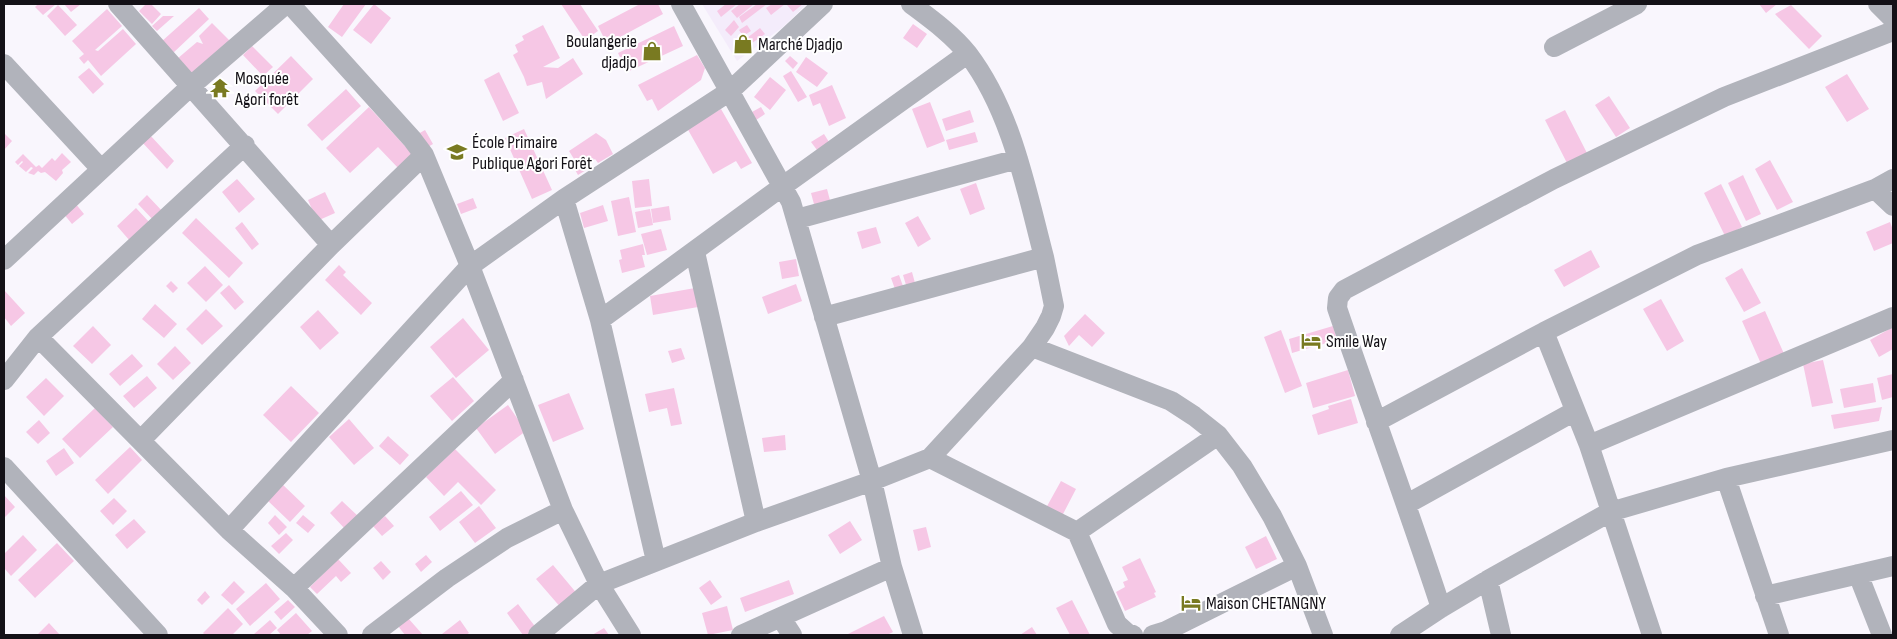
<svg xmlns="http://www.w3.org/2000/svg" width="1897" height="639" viewBox="0 0 1897 639" font-family="'Sofia Sans Condensed',sans-serif">
	<style>
		.built { fill: #f4ecfb }
		.building { fill: #f6c7e5 }
		.lines { fill: none; stroke-linecap: round; stroke-linejoin: round }
		.minor { stroke: #b1b3bb; stroke-width: 20 }
		.labels { text-anchor: middle; dominant-baseline: central; stroke-width: 4; stroke-linejoin: round; paint-order: stroke }
		.poi-label { font-size: 18px; fill: #141117; stroke: #fff; text-anchor: start }
	</style>
	<rect width="100%" height="100%" fill="#f9f6fd"/>
	<path class="built" d="M702,4H807L783,27L737,61Z"/>
	<path class="building" d="M38,4H56L43,15L35,7Z
		M64,4H81L71,12Z
		M146,4H151L161,14L152,24L139,11Z
		M344,4H366L342,37L328,27Z
		M374,4L391,18L371,44L353,30Z
		M561,4H580L598,31L585,40Z
		M640,4H658L663,14L607,44L598,26Z
		M726,4H737L721,17L717,11Z
		M740,4H754L737,18L731,11Z
		M757,4H767L742,23L739,17Z
		M772,4H785L771,15L766,8Z
		M789,4H803L793,12L787,5Z
		M1759,4H1777L1766,13Z
		M58,5L77,25L65,36L47,16Z
		M1791,5L1822,36L1809,49L1775,14Z
		M199,8L209,19L172,54L161,42Z
		M107,9L122,26L95,50L98,51L123,29L136,44L101,76L88,60L84,64L79,58L84,54L72,41Z
		M163,16H174L157,31L152,26Z
		M734,20L739,27L731,36L725,30Z
		M212,23L231,42L198,74L188,71L177,59L197,42L203,44L199,36Z
		M913,24L927,34L917,48L903,38Z
		M543,25L560,58L543,67L558,68L573,58L583,74L546,99L542,82L527,86L524,77L513,55L518,52L515,45L524,40L522,36Z
		M747,25L751,31L743,36L739,30Z
		M674,26L683,46L627,72L618,53Z
		M760,28L765,34L752,43L747,38Z
		M252,46L273,67L263,76L243,55Z
		M697,55L705,68L701,80L658,111L652,99L647,101L638,85Z
		M291,56L313,79L278,114L255,91Z
		M790,56L798,63L793,69L785,61Z
		M806,57L828,73L817,87L796,72Z
		M89,68L104,84L93,94L78,77Z
		M791,71L807,97L798,102L783,76Z
		M499,72L519,113L503,121L484,80Z
		M1847,74L1869,109L1847,122L1825,87Z
		M770,77L786,90L770,110L754,97Z
		M832,85L846,118L829,126L820,103L813,106L809,95Z
		M346,89L361,106L322,141L307,125Z
		M1609,96L1630,128L1616,137L1595,105Z
		M930,102L945,141L927,148L912,109Z
		M369,107L415,157L400,170L378,147L350,173L326,148Z
		M761,107L765,114L756,120L752,112Z
		M721,109L752,163L741,169L736,161L713,174L687,128Z
		M970,110L974,122L946,131L942,119Z
		M1565,110L1588,155L1568,165L1545,120Z
		M524,129L552,190L532,199L505,138Z
		M425,130L433,144L426,148L418,134Z
		M975,132L978,142L949,150L946,140Z
		M4,133L12,141L4,150Z
		M596,133L606,140L613,154L598,163L595,159L588,163L591,167L578,175L570,161L574,159L569,151Z
		M149,134L174,161L167,169L141,141Z
		M824,134L829,142L817,150L811,142Z
		M62,153L71,162L62,170L63,173L56,181L45,172L41,173L38,171L34,175L28,173L33,168L31,167L26,172L19,166L23,162L22,161L18,165L15,162L23,154L36,167L39,165L42,168L52,158L55,161Z
		M1770,160L1793,202L1777,210L1755,169Z
		M1743,175L1761,214L1746,221L1728,183Z
		M237,179L255,199L239,213L222,192Z
		M649,179L652,206L635,208L632,181Z
		M976,183L985,209L970,215L960,189Z
		M1721,184L1742,227L1725,236L1704,193Z
		M827,189L831,204L815,208L811,193Z
		M325,192L335,213L317,221L308,200Z
		M147,195L164,213L155,222L138,204Z
		M629,197L636,232L618,236L611,201Z
		M473,198L477,208L461,214L457,204Z
		M75,203L84,214L72,224L63,213Z
		M603,205L608,221L584,228L580,213Z
		M669,206L671,220L653,223L651,209Z
		M136,208L150,223L130,241L117,226Z
		M650,209L653,225L638,228L635,212Z
		M918,216L931,239L918,247L905,223Z
		M196,218L243,263L229,278L182,233Z
		M242,222L259,244L252,250L235,228Z
		M1890,222L1893,230V243L1874,251L1866,232Z
		M876,227L881,243L862,249L857,232Z
		M661,229L667,250L647,255L641,234Z
		M643,244L645,255H642L645,267L622,273L619,260L622,259L620,250Z
		M1591,250L1600,267L1564,287L1554,270Z
		M796,259L799,276L782,279L779,262Z
		M339,265L346,272L343,275L372,303L361,315L325,280Z
		M205,266L223,285L206,302L187,283Z
		M1742,268L1761,303L1744,312L1725,278Z
		M912,272L915,283L906,285L903,275Z
		M899,275L903,286L895,289L891,278Z
		M171,281L178,288L173,293L166,286Z
		M796,284L802,301L768,314L762,297Z
		M229,285L244,302L235,310L220,293Z
		M695,288L698,307L653,315L650,296Z
		M4,290L25,313L11,326L4,317Z
		M1661,299L1684,341L1667,351L1643,309Z
		M155,304L177,324L164,338L142,319Z
		M206,309L223,326L202,345L186,329Z
		M318,310L339,333L320,350L300,327Z
		M1765,311L1785,356L1762,366L1742,321Z
		M1085,314L1105,333L1092,347L1079,335L1069,346L1064,336Z
		M463,318L489,350L456,378L430,347Z
		M93,326L111,345L92,364L73,346Z
		M1333,326L1337,340L1292,353L1289,339Z
		M1893,327V349L1879,357L1870,340Z
		M1281,330L1302,386L1285,393L1264,337Z
		M175,346L191,363L173,380L157,364Z
		M681,348L685,359L672,363L668,351Z
		M132,354L143,366L120,386L109,374Z
		M1823,360L1833,403L1812,407L1803,364Z
		M1348,370L1355,396L1313,408L1306,383Z
		M1893,374V397L1882,400L1877,378Z
		M147,376L157,388L134,408L123,396Z
		M453,377L474,401L452,421L430,396Z
		M46,378L64,396L44,416L26,397Z
		M1873,383L1876,402L1844,408L1840,389Z
		M291,386L319,413L291,442L263,415Z
		M674,388L682,424L671,426L667,408L649,412L645,394Z
		M569,393L584,429L553,442L538,405Z
		M1351,399L1358,423L1318,435L1312,415L1329,409L1328,406Z
		M508,405L526,431L495,454L476,428Z
		M1882,407L1879,421L1834,429L1831,415Z
		M95,408L113,427L80,458L62,439Z
		M349,419L374,448L354,465L329,437Z
		M39,420L50,433L38,444L26,432Z
		M785,435L786,450L764,452L762,438Z
		M388,436L409,455L400,465L379,446Z
		M130,447L142,460L108,494L95,480Z
		M64,448L74,463L56,476L46,461Z
		M455,449L496,490L481,505L458,482L444,496L426,477Z
		M1061,481L1076,489L1062,516L1046,508Z
		M281,483L305,506L290,522L266,499Z
		M461,491L473,505L440,531L429,517Z
		M4,495L15,507L4,518Z
		M114,498L127,511L113,525L100,511Z
		M342,501L359,517L346,530L330,513Z
		M479,506L496,528L475,543L459,522Z
		M275,515L287,527L279,535L268,523Z
		M303,515L315,525L308,533L296,523Z
		M385,516L394,526L382,536L373,526Z
		M134,519L146,532L127,549L115,535Z
		M850,521L862,540L840,554L828,535Z
		M926,527L931,547L918,551L913,530Z
		M286,533L293,540L279,554L271,546Z
		M23,535L37,550L11,576L4,568V554Z
		M1266,536L1277,559L1256,569L1245,547Z
		M57,543L74,561L35,598L18,580Z
		M426,555L432,562L421,572L415,564Z
		M1140,558L1156,592L1154,593L1156,597L1125,611L1116,592L1125,587L1123,582L1128,580L1122,567Z
		M338,559L351,573L341,582L336,576L317,594L310,587Z
		M381,561L391,572L383,580L373,568Z
		M553,565L579,596L562,609L536,579Z
		M710,580L722,597L711,605L699,588Z
		M789,580L794,594L745,612L740,598Z
		M234,581L245,592L232,605L221,595Z
		M266,583L280,599L250,626L236,609Z
		M205,591L210,597L202,605L197,600Z
		M288,600L295,607L281,620L274,612Z
		M1072,600L1090,635H1070L1056,608Z
		M518,604L537,629L529,635H523L507,613Z
		M727,606L733,630L708,635L702,613Z
		M228,608L243,624L232,635H205L203,633Z
		M296,613L312,631L307,635H281L277,630Z
		M884,616L893,632L887,635H846Z
		M408,618L423,635H405L398,626Z
		M270,620L277,628L269,635H253Z
		M460,620L469,633L466,635H443L442,634Z
		M49,623L60,635H37Z
		M1032,627L1037,635H1020Z
		M604,628L609,635H592Z"/>
	<g class="lines">
		<path class="minor" d="M118,4L331,245
			M290,4L412,139L424,155L470,266L563,510L599,584L631,635
			M681,4L791,202L872,481L892,567L913,635
			M911,4C931,19 952,34 968,54C1012,112 1026,189 1044,257
			M1878,4L1893,19
			M1554,47L1637,4
			M4,64L101,169
			M1875,189L1893,206
			M564,199L600,320L656,561
			M797,219L1018,159
			M695,252L756,522
			M4,260L191,86L286,4
			M600,320L783,186L967,54
			M1544,332L1589,445L1652,635
			M38,337L229,530L294,588L338,635
			M1032,347L1171,401L1194,416L1218,435L1242,466L1272,516L1297,566L1323,635
			M4,380L38,337L245,145
			M1376,422L1544,332L1697,255L1875,189L1893,179
			M141,440L331,245L424,155
			M1589,445L1893,317
			M930,458L1077,532L1117,624L1127,633L1133,635
			M4,467L158,635
			M1726,478L1779,635
			M1407,504L1575,411
			M229,530L470,266L564,199L730,91L823,4
			M1077,532L1218,435
			M1858,574L1882,635
			M1488,580L1501,635
			M294,588L514,380
			M1765,596L1893,566
			M1441,608C1408,507 1371,408 1337,308L1338,298L1344,290L1554,179L1724,97L1893,31
			M781,618L792,635
			M372,635L447,578L507,538L563,510
			M538,635L599,584L756,522L872,481L930,458L1032,347L1045,328L1051,316L1054,306L1044,257L824,317
			M741,635L892,567
			M1153,635L1166,631L1297,566
			M1400,635L1441,608L1488,580L1610,512L1726,478L1893,440"/>
	</g>
	<defs>
		<symbol id="shop-bare" viewBox="-9 -9 18 18"><path d="M-5-2.5h2.3a2.7 3.5 0 0 1 5.4 0H5L5.5 6h-11ZM-1.5-2.5h3a1.5 2.3 0 0 0-3 0Z" fill="#797a21" stroke="#fff" stroke-width="2.5" paint-order="stroke"/></symbol>
		<symbol id="temple-bare" viewBox="-9 -9 18 18"><path d="M0-6L5-2H3V0L6.5 2.5H4V6H1.5V3h-3V6H-4V2.5H-6.5L-3 0V-2H-5Z" fill="#797a21" stroke="#fff" stroke-width="2.5" paint-order="stroke"/></symbol>
		<symbol id="school-bare" viewBox="-9 -9 18 18"><path d="M0-5L7-2L0 1L-7-2ZM-4 1L0 2.5L4 1V4Q0 6-4 4Z" fill="#797a21" stroke="#fff" stroke-width="2.5" paint-order="stroke"/></symbol>
		<symbol id="hotel-bare" viewBox="-9 -9 18 18"><path d="M-6-4.5h1.5V1H6V5H4.5V3h-9V5H-6ZM-4 0a1.8 1.8 0 1 1 3.6 0ZM.5 0V-2.5h3Q6-2.5 6 0Z" fill="#797a21" stroke="#fff" stroke-width="2.5" paint-order="stroke"/></symbol>
	</defs>
	<g fill-rule="evenodd">
		<use href="#shop-bare" x="729" y="30" width="28" height="28"/>
		<use href="#shop-bare" x="638" y="37" width="28" height="28"/>
		<use href="#temple-bare" x="206" y="74" width="28" height="28"/>
		<use href="#school-bare" x="443" y="138" width="28" height="28"/>
		<use href="#hotel-bare" x="1297" y="327" width="28" height="28"/>
		<use href="#hotel-bare" x="1177" y="589" width="28" height="28"/>
	</g>
	<g class="labels">
		<g class="poi-label">
			<text x="637" y="41" text-anchor="end">Boulangerie<tspan x="637" dy="21">djadjo</tspan></text>
			<text x="758" y="44">Marché Djadjo</text>
			<text x="235" y="78">Mosquée<tspan x="235" dy="21">Agori forêt</tspan></text>
			<text x="472" y="142">École Primaire<tspan x="472" dy="21">Publique Agori Forêt</tspan></text>
			<text x="1326" y="341">Smile Way</text>
			<text x="1206" y="603">Maison CHETANGNY</text>
		</g>
	</g>
	<rect width="1897" height="639" fill="none" stroke="#141117" stroke-width="10"/>
</svg>
